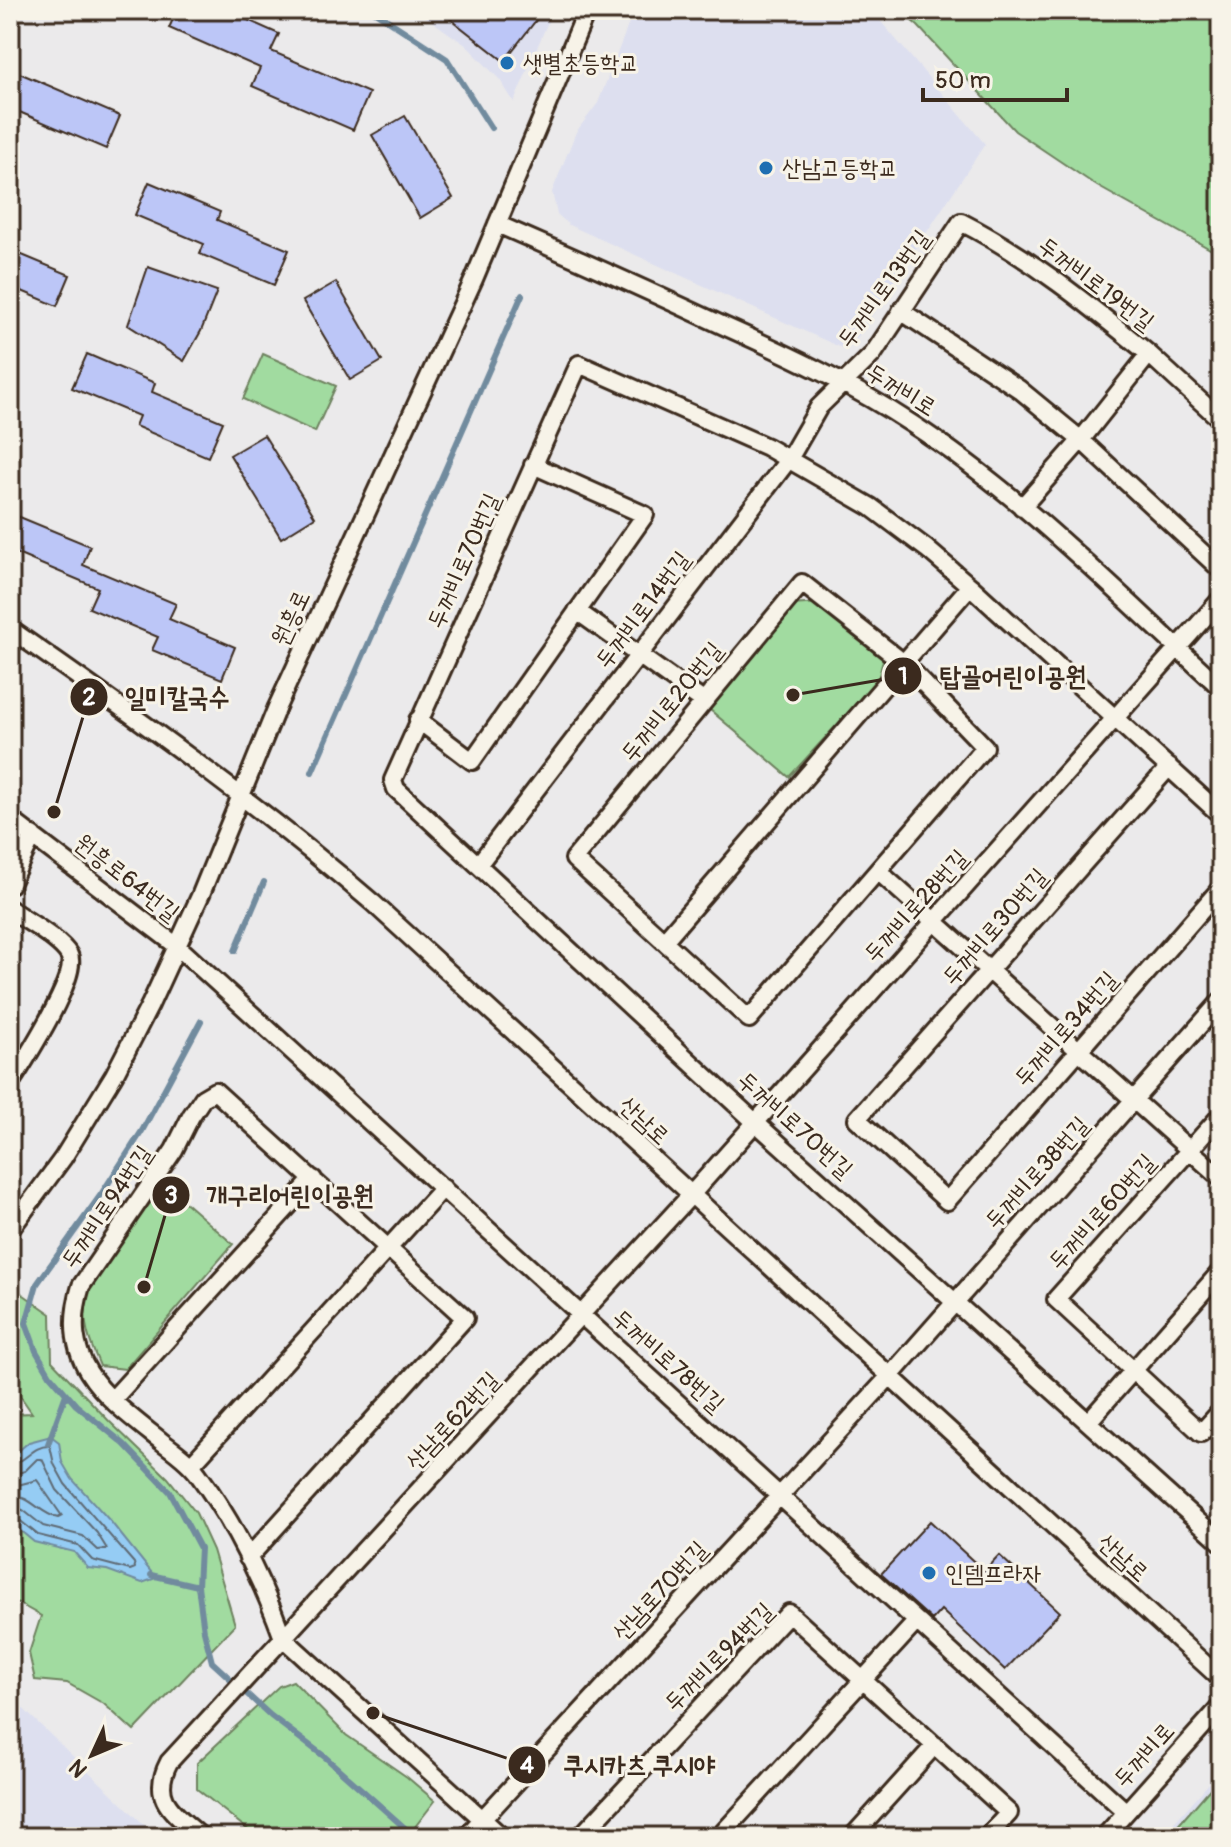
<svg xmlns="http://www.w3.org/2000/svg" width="1231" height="1847" viewBox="0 0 1231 1847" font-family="Pangolin,'Poor Story',sans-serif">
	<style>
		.built { fill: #dddfef }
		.green { fill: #a1dba0; stroke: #6e825f; stroke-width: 2 }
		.water { fill: #95ccf4; stroke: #718b9e; stroke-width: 2 }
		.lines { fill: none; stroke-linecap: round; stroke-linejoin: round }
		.shore { stroke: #5f6b74; stroke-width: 2 }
		.stream { stroke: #718b9e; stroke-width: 6 }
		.building { fill: #bcc6f7; stroke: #3b2a1e; stroke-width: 2 }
		.street-casing { stroke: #3b2a1e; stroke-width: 22 }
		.street { stroke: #f7f3e8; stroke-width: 16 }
		.poi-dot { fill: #1f6fb2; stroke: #f7f3e8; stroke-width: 3 }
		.labels { text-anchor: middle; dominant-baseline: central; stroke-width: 6; stroke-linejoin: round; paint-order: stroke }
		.poi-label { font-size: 24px; fill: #3b2a1e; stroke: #f7f3e8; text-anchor: start }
		.street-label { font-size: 24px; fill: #3b2a1e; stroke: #f7f3e8 }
		.leader { fill: none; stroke: #3b2a1e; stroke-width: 3 }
		.callout-dot { fill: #3b2a1e; stroke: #f7f3e8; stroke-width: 3 }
		.mark-label { font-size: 24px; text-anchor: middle; font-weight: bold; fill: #fff }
		.callout-label { font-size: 26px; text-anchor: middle; font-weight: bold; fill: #3b2a1e; stroke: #f7f3e8; stroke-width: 6; stroke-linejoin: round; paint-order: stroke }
	</style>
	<rect width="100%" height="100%" fill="#ebeaeb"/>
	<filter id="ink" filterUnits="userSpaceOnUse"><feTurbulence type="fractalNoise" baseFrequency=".0125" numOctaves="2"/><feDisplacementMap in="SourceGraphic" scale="16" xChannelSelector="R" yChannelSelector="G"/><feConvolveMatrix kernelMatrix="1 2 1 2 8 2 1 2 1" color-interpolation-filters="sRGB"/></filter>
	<g filter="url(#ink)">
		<path class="built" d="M416,10H553L514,102L500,80L467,46Z
			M634,10H871L985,144L853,344L842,348L569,225L557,214L552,192L576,132L598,103Z
			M10,1696L157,1837H10Z
			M1221,1770V1837H1161Z"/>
		<path class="green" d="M899,10H1221V255L1097,186L1015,131L918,26Z
			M263,354L336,386L315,432L243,399Z
			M820,603L885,652L878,680L789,777L709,709L791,605Z
			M165,1185L233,1244L125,1369L100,1366C91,1345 81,1323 87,1299C95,1264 142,1213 165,1185Z
			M11,1286L51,1314L52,1361L109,1421L168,1478L196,1513L213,1550L235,1625L134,1731L104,1704L67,1683L35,1680L29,1653L41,1616L16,1602H10V1414L32,1413L10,1381Z
			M293,1681L346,1735L407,1777L435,1801L407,1837H257L197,1789V1763L279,1686Z
			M1221,1776V1837H1168Z"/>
		<path class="water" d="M51,1436L59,1442L62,1462L72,1479L111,1522L156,1578L142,1583L107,1570L88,1568L74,1552L34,1542L10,1522V1458L29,1442Z"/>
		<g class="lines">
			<path class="shore" d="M10,1465C27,1462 32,1445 50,1446L54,1464L65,1484L134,1563L135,1568L130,1570L92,1560L78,1545L38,1535L17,1518L10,1517
				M10,1475L25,1471L37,1459H42L57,1490L97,1533L107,1549L98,1550L83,1536L43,1526L23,1510L10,1507
				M10,1487L37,1480L62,1516L58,1518C39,1513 31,1496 10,1495"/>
			<path class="stream" d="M372,10L447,59L491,128
				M312,772L522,295
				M235,951L264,882
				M201,1021L142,1131L102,1193L37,1284L26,1323L36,1351L50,1375L76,1405L124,1444L170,1492L200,1548L198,1586L204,1631L212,1662L271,1716L325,1757L415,1837
				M48,1444L66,1394
				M151,1575L198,1586"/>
		</g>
		<path class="building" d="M177,10H225L279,34L271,51L369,93L353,130L252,86L260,68L169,28Z
			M439,10H544L504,61Z
			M10,69L120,116L106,149L10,108Z
			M405,116L453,198L420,218L372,135Z
			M149,182L220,212L217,220L289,250L274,285L200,254L204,244L135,215Z
			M10,250L70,275L57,306L10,286Z
			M148,267L217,291L201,331L184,361L128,325Z
			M336,282L382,361L350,380L303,301Z
			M87,354L155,383L152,392L223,422L208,457L135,426L139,416L72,388Z
			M264,435L315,517L281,538L230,455Z
			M10,513L90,546L83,565L176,604L169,619L235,647L222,679L152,650L158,637L89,608L98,588L10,551Z
			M930,1521L984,1571L999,1555L1060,1612L1005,1670L941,1610L932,1620L881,1574Z"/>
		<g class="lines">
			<defs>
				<path id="street" d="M497,224C573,257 649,291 724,326C789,355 853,385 912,424C1026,498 1121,597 1221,688
					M901,311L1019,389L1081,440L1221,570
					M1149,354L1221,420
					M802,583L905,664L985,747L749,1019L574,859Z
					M577,611L703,701
					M10,629C135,716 258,804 373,903L1221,1679
					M418,720L472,761L645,515L533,465
					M1169,767L857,1119L947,1201L1221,888
					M1221,815L970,586L927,549L871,507L767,447L579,364L393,780L396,789L756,1123L1221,1542
					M10,819L177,946L1126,1812
					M478,865L789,459L819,407L873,354L961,222C1030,257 1089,305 1149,354L1081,440L1022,507
					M878,871L1221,1178
					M10,884L33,836
					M10,909C26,921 60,939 69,955C80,975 23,1063 10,1084
					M664,941L970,586
					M1221,1115L1056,1299L1201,1433L1221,1411
					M10,1230L63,1158L114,1075L150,1005L201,894L277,707L474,279L587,10
					M113,1399L313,1179
					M1088,1422L1221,1271
					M191,1465L443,1188
					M248,1558L465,1318L215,1091L203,1098L191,1116L174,1150L81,1286C57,1364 106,1397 161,1441C174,1451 189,1461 198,1474C234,1523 262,1580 283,1638L502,1837
					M201,1837C175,1813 149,1800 169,1762L690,1196L1221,599
					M466,1837L889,1377L1221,1001
					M580,1837L789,1613L1009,1813L987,1837
					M719,1837L917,1621
					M852,1837L935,1745
					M1104,1837L1221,1706"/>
			</defs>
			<use href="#street" class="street-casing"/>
			<use href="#street" class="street"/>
		</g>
	</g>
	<g class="poi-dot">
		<circle cx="507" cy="63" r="8"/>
		<circle cx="766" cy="168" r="8"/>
		<circle cx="929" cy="1573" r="8"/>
	</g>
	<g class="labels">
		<g class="poi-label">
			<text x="523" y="63">샛별초등학교</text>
			<text x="782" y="168">산남고등학교</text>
			<text x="945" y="1573">인뎀프라자</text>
		</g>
		<g class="street-label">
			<text transform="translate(1096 284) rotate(37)">두꺼비로19번길</text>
			<text transform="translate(884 289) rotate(-54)">두꺼비로13번길</text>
			<text transform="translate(901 390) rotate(32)">두꺼비로</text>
			<text transform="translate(464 561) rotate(-66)">두꺼비로70번길</text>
			<text transform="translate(643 610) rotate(-53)">두꺼비로14번길</text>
			<text transform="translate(291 618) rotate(-65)">원흥로</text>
			<text transform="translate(672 702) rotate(-51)">두꺼비로20번길</text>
			<text transform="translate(127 878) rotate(38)">원흥로64번길</text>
			<text transform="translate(916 906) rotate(-48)">두꺼비로28번길</text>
			<text transform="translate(995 927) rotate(-49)">두꺼비로30번길</text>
			<text transform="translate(1066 1029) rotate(-49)">두꺼비로34번길</text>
			<text transform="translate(644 1121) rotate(43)">산남로</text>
			<text transform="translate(795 1125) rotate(42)">두꺼비로70번길</text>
			<text transform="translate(1037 1173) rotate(-48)">두꺼비로38번길</text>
			<text transform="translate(107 1207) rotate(-56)">두꺼비로94번길</text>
			<text transform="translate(1102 1212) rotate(-48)">두꺼비로60번길</text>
			<text transform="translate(668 1361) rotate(42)">두꺼비로78번길</text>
			<text transform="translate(453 1421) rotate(-47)">산남로62번길</text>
			<text transform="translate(1123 1558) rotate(42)">산남로</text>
			<text transform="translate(660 1591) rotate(-47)">산남로70번길</text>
			<text transform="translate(719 1657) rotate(-45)">두꺼비로94번길</text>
			<text transform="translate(1144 1755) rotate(-48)">두꺼비로</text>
		</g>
	</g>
	<path class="leader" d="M793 695L903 676M54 812L89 697M144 1287L171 1195M373 1713L527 1765"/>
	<g class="callout-dot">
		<circle cx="793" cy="695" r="8"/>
		<circle cx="54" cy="812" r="8"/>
		<circle cx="144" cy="1287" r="8"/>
		<circle cx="373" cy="1713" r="8"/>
		<circle cx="903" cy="676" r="20"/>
		<circle cx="89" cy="697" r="20"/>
		<circle cx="171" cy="1195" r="20"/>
		<circle cx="527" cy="1765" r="20"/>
	</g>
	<g class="mark-label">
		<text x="903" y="684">1</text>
		<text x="89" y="705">2</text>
		<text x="171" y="1203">3</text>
		<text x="527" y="1773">4</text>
	</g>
	<g class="callout-label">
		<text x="1013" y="685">탑골어린이공원</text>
		<text x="177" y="706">일미칼국수</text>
		<text x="290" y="1204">개구리어린이공원</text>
		<text x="639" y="1774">쿠시카츠 쿠시야</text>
	</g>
	<rect width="1231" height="1847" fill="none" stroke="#f7f3e8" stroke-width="40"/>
	<rect x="20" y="20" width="1191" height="1807" fill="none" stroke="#3b2a1e" stroke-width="3" filter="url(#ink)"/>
	<g transform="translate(92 1755) rotate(226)" stroke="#f7f3e8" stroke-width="6" paint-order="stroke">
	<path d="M0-6L14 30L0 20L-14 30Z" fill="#3b2a1e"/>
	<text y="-12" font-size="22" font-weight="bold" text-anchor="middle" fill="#3b2a1e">N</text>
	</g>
	<path d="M923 88v12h144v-12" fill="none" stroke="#3b2a1e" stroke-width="4"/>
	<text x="935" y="88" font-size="24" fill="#3b2a1e" stroke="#f7f3e8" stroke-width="6" paint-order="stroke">50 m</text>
</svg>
